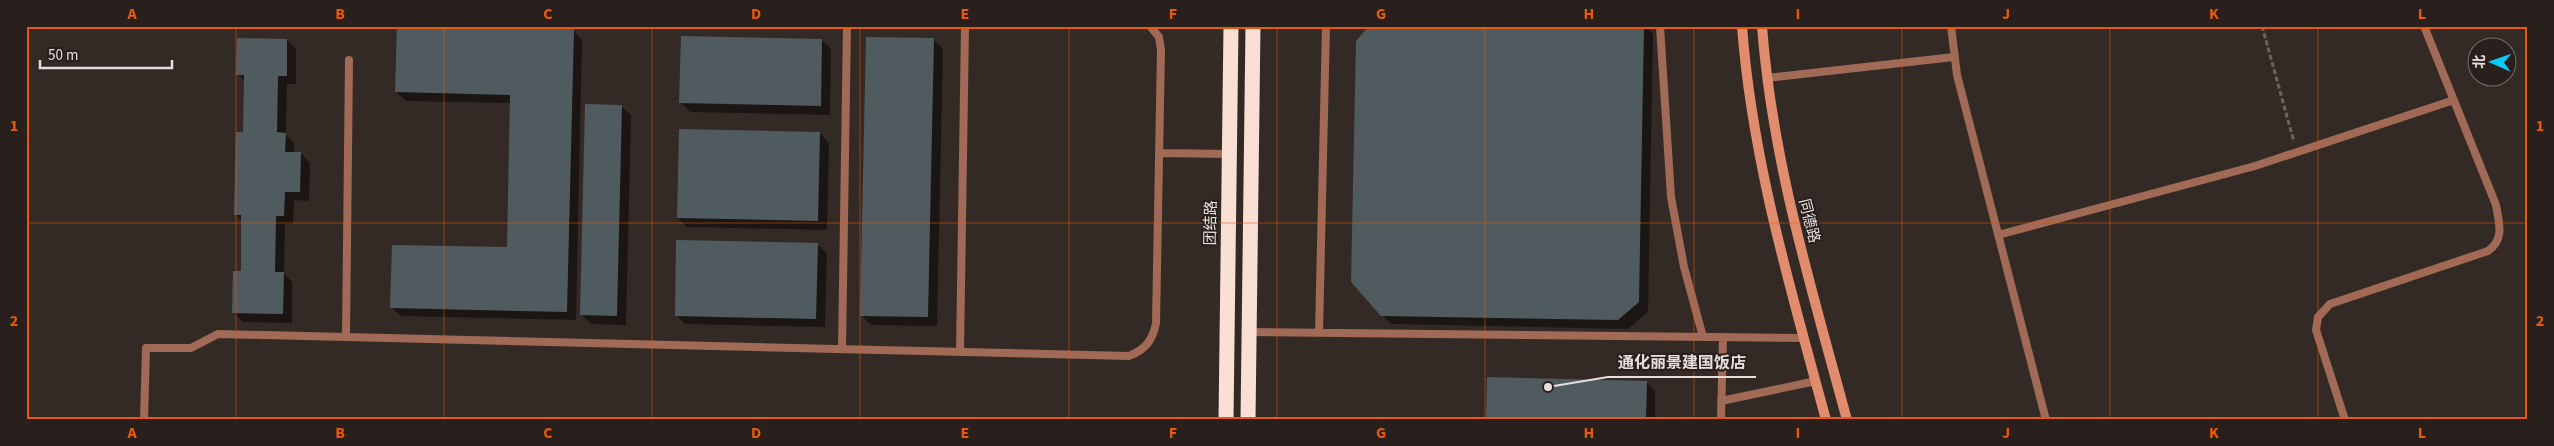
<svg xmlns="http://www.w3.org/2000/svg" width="2554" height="446" viewBox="0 0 2554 446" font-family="'Source Sans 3','Noto Sans SC',sans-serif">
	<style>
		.shadow { fill: #0007 }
		.building { fill: #505b5f }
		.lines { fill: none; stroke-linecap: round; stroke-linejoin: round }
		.path { stroke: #6c6360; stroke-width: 3; stroke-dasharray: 5 2.5; stroke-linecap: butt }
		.lane { stroke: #a06a56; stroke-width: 8 }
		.secondary { stroke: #e18c6c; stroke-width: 10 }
		.highway { stroke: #fadfd5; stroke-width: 15 }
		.grid { fill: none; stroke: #e8590c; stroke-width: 1; stroke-opacity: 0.55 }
		.labels { text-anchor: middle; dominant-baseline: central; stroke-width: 4; stroke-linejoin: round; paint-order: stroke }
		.street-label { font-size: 15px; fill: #e6dfdd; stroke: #29201d }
		.leader { fill: none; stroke: #e6dfdd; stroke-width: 2 }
		.callout-dot { fill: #e6dfdd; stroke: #29201d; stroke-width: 2 }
		.callout-label { font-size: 16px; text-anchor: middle; font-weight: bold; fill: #e6dfdd; stroke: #29201d; stroke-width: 4; stroke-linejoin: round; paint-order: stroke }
		.neatline { fill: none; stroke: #e8590c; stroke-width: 2 }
		.grid-label { font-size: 16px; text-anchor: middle; font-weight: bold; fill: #e8590c }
	</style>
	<rect width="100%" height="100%" fill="#332a26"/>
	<path class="shadow" d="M1371,26H1646L1653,34L1648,312L1628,329L1391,324L1382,315Z
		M573,30L582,40L576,320L401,316L391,307L508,249L511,103L406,101L396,92Z
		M287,40L296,49V84H287L286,135L294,143V153H301L310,163L309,201L294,200L293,224H285L284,274L292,282V323L243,322L234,313L242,272L243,222L235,214L244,133L245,82L238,74Z
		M822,40L831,49L830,115L690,112L681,102Z
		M934,40L943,49L937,326L871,325L861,315Z
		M621,106L631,115L626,325L591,324L582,315Z
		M820,133L829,143L827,230L687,227L678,218Z
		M817,244L827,253L825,327L685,324L676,315Z
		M1646,382L1655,391V420H1487Z"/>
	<path class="building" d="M397,26L574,29L567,312L390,308L392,245L507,247L510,95L395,92Z
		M1369,26H1644L1639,302L1618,320L1381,316L1351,282L1356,41Z
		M681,36L822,39L821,106L679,103Z
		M866,37L934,38L928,317L860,316Z
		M237,38L287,39V76H278L277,132L286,133L285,152H301L300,192H285L284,216H276L275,272H284L283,314L232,313L233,271H241V215H234L236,132H243L244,75H236Z
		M585,104L622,105L617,316L580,315Z
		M679,129L820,132L818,221L677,218Z
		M676,240L818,243L816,319L675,316Z
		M1487,377L1647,381L1646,420H1486Z"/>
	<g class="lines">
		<path class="path" d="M2262,26L2294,142"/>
		<path class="lane" d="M1660,26L1671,197L1684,267L1703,337
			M1951,26L1957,75L2046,420
			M1767,78L1954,57
			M1160,153L1230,154
			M1998,235L2255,166L2454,100
			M1249,332L1804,338
			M1319,333L1326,26
			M346,337L349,60
			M842,349L847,26
			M960,352L965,26
			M1721,401L1816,381
			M144,420L146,348H191L218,334L1129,356C1145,350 1153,340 1156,323L1161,50L1159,37L1150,26
			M1721,420L1723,337
			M2345,420L2316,330L2318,317L2330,304L2488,251C2505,239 2499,223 2496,205L2424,26"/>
		<path class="secondary" d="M1742,26C1752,161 1791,290 1826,420
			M1762,26C1772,161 1812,290 1847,420"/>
		<path class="highway" d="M1226,420L1231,26
			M1248,420L1253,26"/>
	</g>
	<path class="grid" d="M236,26V420M444,26V420M652,26V420M860,26V420M1069,26V420M1277,26V420M1485,26V420M1694,26V420M1902,26V420M2110,26V420M2318,26V420M26,223H2528"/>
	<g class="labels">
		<g class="street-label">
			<text transform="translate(1809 221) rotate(76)">同德路</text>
			<text transform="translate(1211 223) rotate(-89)">团结路</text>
		</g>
	</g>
	<path class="leader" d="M1548 387L1608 377H1756"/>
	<circle class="callout-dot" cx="1548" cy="387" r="5"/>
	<g class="callout-label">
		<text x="1682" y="368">通化丽景建国饭店</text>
	</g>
	<rect width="2554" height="446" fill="none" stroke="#29201d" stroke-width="55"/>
	<g transform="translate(2492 62) rotate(272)"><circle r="24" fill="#29201d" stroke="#756c6a"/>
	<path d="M0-4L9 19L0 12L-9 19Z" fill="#08cbf9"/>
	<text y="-8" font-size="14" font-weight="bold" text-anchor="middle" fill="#e6dfdd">北</text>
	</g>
	<path d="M40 60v8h132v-8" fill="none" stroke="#e6dfdd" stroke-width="2.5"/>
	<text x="48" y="60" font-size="15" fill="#e6dfdd" stroke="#29201d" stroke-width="4" paint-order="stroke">50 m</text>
	<rect x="28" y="28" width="2498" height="390" class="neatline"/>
	<g class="grid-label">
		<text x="132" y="19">A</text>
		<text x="340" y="19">B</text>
		<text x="548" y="19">C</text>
		<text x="756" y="19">D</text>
		<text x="965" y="19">E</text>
		<text x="1173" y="19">F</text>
		<text x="1381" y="19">G</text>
		<text x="1589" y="19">H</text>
		<text x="1798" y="19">I</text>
		<text x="2006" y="19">J</text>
		<text x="2214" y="19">K</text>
		<text x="2422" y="19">L</text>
		<text x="14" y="131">1</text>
		<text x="2540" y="131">1</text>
		<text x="14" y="326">2</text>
		<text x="2540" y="326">2</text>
		<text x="132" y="438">A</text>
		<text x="340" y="438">B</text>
		<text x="548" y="438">C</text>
		<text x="756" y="438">D</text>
		<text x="965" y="438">E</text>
		<text x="1173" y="438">F</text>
		<text x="1381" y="438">G</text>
		<text x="1589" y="438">H</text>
		<text x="1798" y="438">I</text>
		<text x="2006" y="438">J</text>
		<text x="2214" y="438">K</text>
		<text x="2422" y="438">L</text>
	</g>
</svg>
